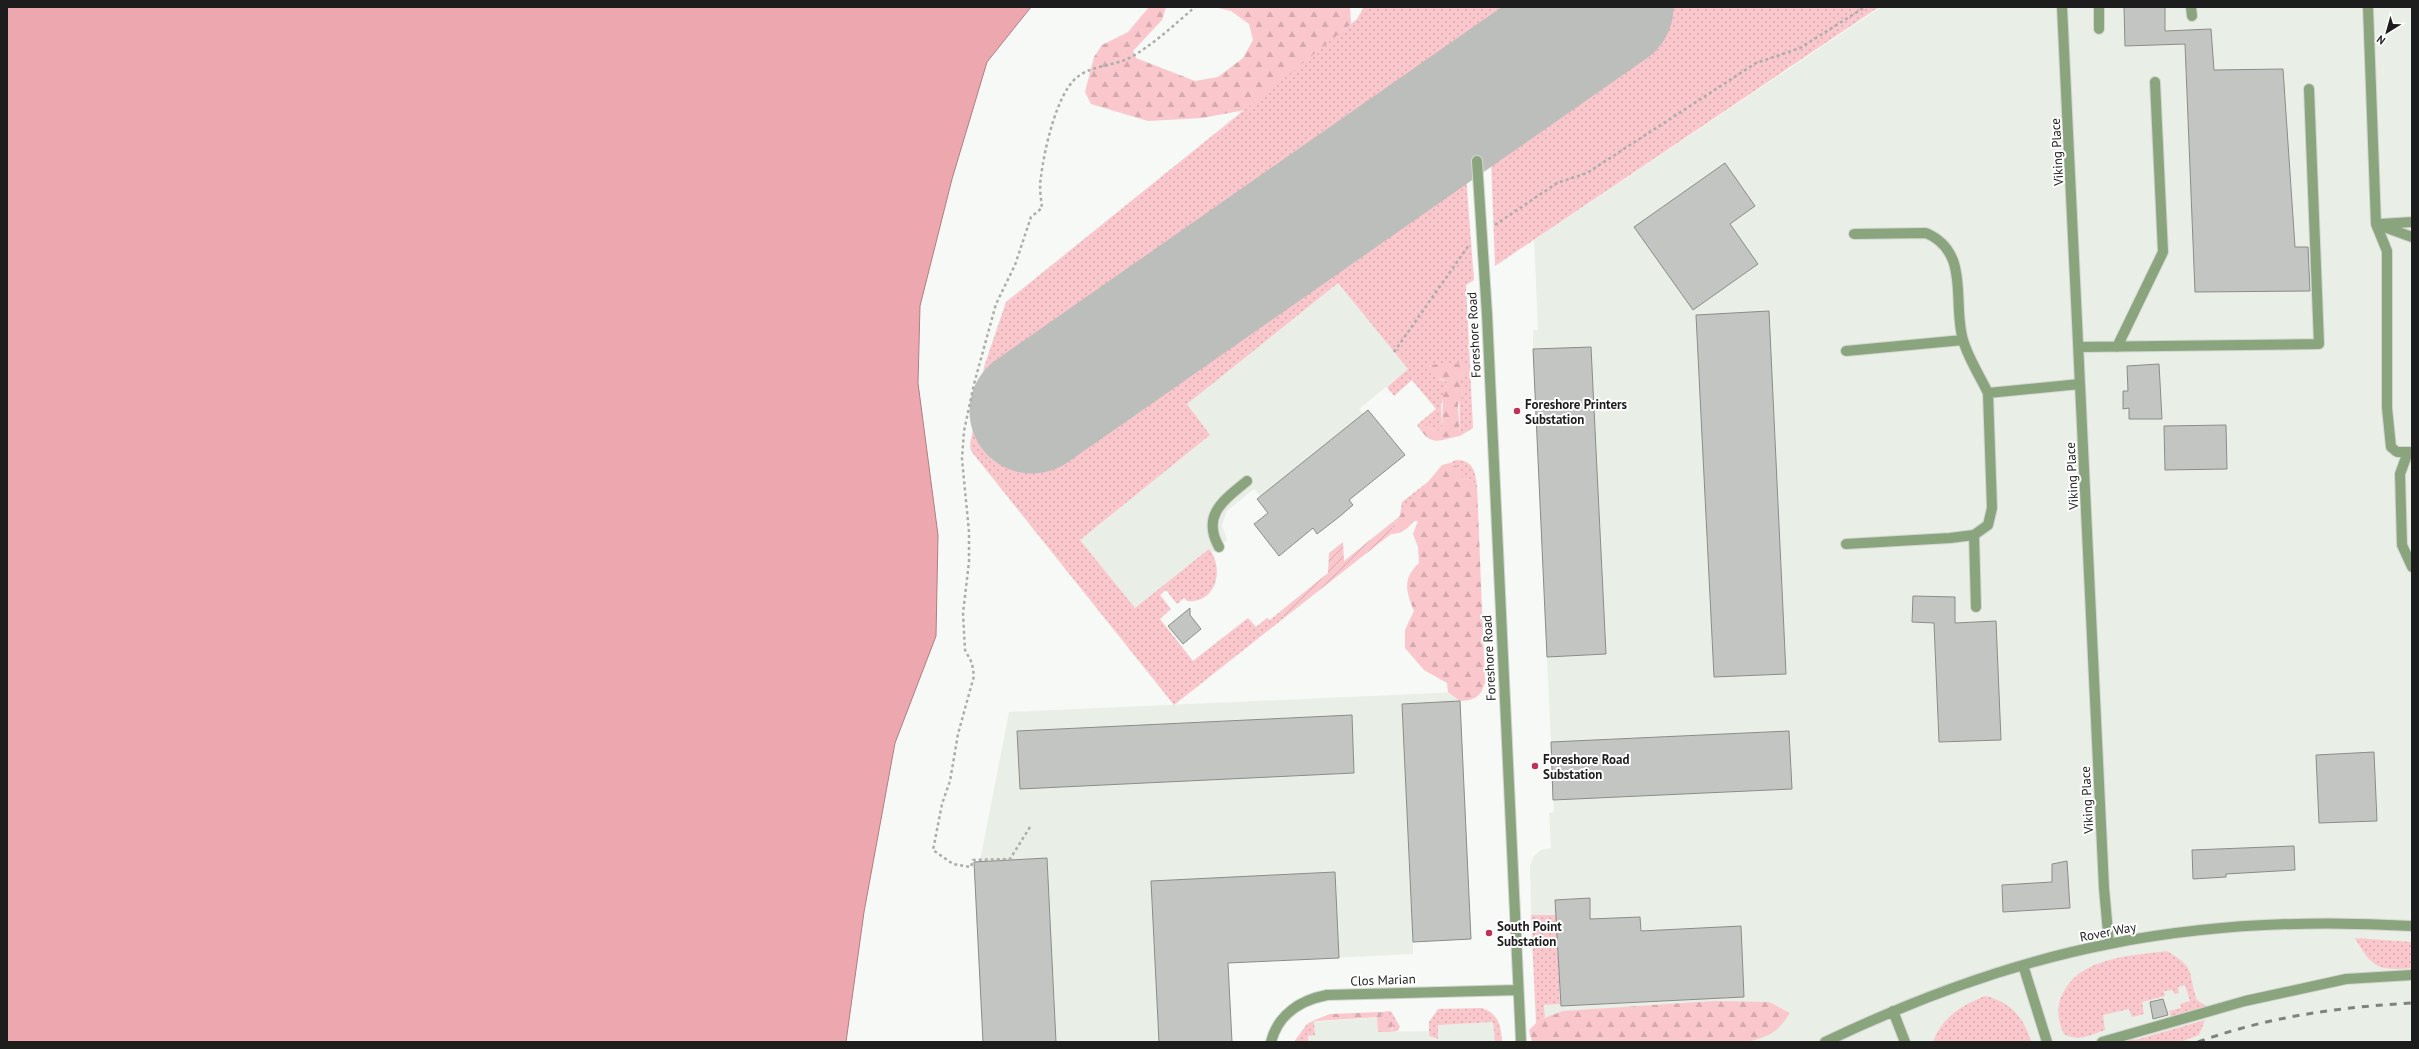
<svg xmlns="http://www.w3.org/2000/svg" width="2419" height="1049" viewBox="0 0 2419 1049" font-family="'PT Sans',sans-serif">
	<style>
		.built { fill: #e9efe6 }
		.grass { fill: url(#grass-dots) }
		.forest { fill: url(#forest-firs) }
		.garden { fill: url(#garden-furrows) }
		.water { fill: #eda7af; stroke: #ae7e83 }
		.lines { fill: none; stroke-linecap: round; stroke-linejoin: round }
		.runway { stroke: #bcbebb; stroke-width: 125 }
		.building { fill: #c3c5c2; stroke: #8a8c89 }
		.minor-casing { stroke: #d4d6d3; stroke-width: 12 }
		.path { stroke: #abadab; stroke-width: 2.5; stroke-dasharray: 3 3; stroke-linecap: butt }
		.minor { stroke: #8aa57d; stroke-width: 10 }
		.rail { stroke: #808280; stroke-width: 3; stroke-dasharray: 7 7; stroke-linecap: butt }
		.poi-dot { fill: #c13155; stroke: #fff; stroke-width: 1.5 }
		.labels { text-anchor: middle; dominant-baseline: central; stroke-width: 4; stroke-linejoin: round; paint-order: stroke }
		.street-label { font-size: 13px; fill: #1c1d1c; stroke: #fff }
		.poi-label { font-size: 13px; font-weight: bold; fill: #1c1d1c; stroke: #fff; text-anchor: start }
	</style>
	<defs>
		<pattern id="grass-dots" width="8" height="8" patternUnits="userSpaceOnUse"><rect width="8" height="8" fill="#f9c7cc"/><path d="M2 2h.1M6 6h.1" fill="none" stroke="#d5aaaf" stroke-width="1.8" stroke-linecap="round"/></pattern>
		<pattern id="forest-firs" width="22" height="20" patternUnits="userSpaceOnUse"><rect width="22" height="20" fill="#f9c7cc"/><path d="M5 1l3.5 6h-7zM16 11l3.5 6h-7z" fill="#d5aaaf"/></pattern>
		<pattern id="garden-furrows" width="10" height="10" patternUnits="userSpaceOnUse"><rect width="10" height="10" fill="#f9c7cc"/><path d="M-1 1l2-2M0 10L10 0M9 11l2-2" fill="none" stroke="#d5aaaf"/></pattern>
	</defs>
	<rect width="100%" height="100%" fill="#f7f9f6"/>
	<path class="built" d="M1881,7H2412V1042H1734L1546,1023L1544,1005L1560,1004L1556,915H1531L1530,865L1534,856L1541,850L1551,848L1549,813L1554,812L1533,349V330H1538L1534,240Z
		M1338,283L1408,369L1359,409L1363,414L1261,496L1254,489L1227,511L1222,525L1227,540L1212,553L1209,550L1135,608L1080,540L1210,435L1186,404Z
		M1460,692L1471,939L1413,942V954L1228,963L1232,1042H983L974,862L980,861L1009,712Z
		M1377,1017L1379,1032L1428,1031L1429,1036L1438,1039L1437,1025L1493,1022L1495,1042H1308V1035L1315,1034L1314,1022Z"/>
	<path class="grass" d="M1364,7H1879L1495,266L1491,159L1466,176L1474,280L1466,285L1473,428L1460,436L1459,378L1468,369L1439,379L1448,382L1441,405L1442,428L1438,431L1422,425L1419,428L1417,425L1436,409L1412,380L1394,396L1387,387L1408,369L1338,283L1187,404L1210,435L1080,540L1135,608L1209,549C1225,569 1216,604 1187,601L1184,598L1177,604L1166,590L1160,595L1171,609L1160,619L1193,661L1248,618L1256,627L1267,618L1270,620L1282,610L1284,618L1174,705L971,451L970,445L984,367L1006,302L1357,19Z
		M1456,460C1473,460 1475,471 1477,485L1471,480L1461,478V468L1450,463Z
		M1433,478L1400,516L1402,502Z
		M1531,915H1556L1560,1004L1544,1005L1545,1017L1536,1023Z
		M2355,938L2412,942V968C2378,971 2372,968 2355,938Z
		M2167,951C2197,969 2187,971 2197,1000L2208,1007L2171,1017L2169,1011L2181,1008L2180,1004L2190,1001L2185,985L2178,987L2179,993L2174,994L2173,990L2164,991L2165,996L2142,1002L2144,1014L2132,1017L2129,1009L2103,1015L2105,1030C2091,1035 2078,1042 2064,1034C2058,1022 2056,1008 2062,995C2079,957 2130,956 2167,951Z
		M1985,996C2010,1001 2025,1019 2031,1042H1933C1943,1016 1961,1006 1985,996Z
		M1482,1008C1499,1014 1501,1026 1502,1042H1495L1493,1022L1438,1025V1039L1429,1036V1022L1438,1009Z
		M1391,1011L1400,1027L1397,1031L1391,1032L1393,1028L1382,1017L1381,1012Z
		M1317,1019V1021L1314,1022L1315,1035L1308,1036V1042H1294L1307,1024Z
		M2205,1020L2199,1035L2180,1042H2121L2132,1039L2135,1040Z"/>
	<path class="forest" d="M1149,7H1166L1162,20L1133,51L1136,58L1195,81L1218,77L1243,58L1253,40L1249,24L1231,11L1214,7H1350L1351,24L1245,110L1202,118L1148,121L1091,104L1085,92L1094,57L1102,45L1128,32Z
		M1468,363V369L1459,378C1464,388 1465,395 1458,404L1460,436C1439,440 1432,447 1419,428L1422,425L1438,431L1442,428L1443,393L1448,382L1431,374L1426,365Z
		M1450,463L1461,468L1462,478L1471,480L1477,485L1485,682C1481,697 1475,700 1460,701L1448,692L1447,683L1424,670L1405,648V630L1414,611C1406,591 1402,579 1419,563L1418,547L1413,534L1418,521H1414C1407,529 1402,534 1391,534L1393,524L1442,465Z
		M1714,1001L1769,1002L1790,1013C1777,1033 1770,1036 1747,1042H1532L1529,1030L1539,1020L1563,1011Z
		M1381,1012L1382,1017L1387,1018L1393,1023L1391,1032H1378L1377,1017L1317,1021V1019L1330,1014Z"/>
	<path class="garden" d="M1400,516L1393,524L1391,534L1284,618L1282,610L1328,573L1329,553L1343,542L1344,561Z"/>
	<path class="water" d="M7,7H1031L987,62L952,179L920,306L918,383L938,535L936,636L895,743L864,912L846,1042H7Z"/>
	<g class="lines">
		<path class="runway" d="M1032,411L1611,7"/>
	</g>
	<path class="building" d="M2124,7H2165V31L2211,29L2214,70L2283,69L2295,247H2308L2310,291L2195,292L2185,44L2125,46Z
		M1725,163L1755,206L1730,224L1758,264L1693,310L1634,227Z
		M1769,311L1786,674L1714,677L1696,315Z
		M1591,347L1606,654L1547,657L1533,349Z
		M2159,364L2162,419H2129V408L2123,409V391H2128L2127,366Z
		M1368,410L1405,455L1349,500L1353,505L1339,517L1317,534L1313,528L1279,556L1254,524L1268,513L1257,499Z
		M2226,425L2227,469L2165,470L2164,426Z
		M1913,596L1955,597V623L1996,621L2001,740L1939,742L1934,623L1912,622Z
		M1190,608V615L1201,629L1183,644L1168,626Z
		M1460,701L1471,939L1413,942L1402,704Z
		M1352,715L1354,773L1020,789L1017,731Z
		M1789,731L1792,789L1553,800L1551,742Z
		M2374,752L2377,821L2319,823L2316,755Z
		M2294,846L2295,870L2226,874V877L2193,879L2192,850Z
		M1047,858L1056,1042H983L974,862Z
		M2067,861L2070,908L2003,912L2002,885L2052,882V864Z
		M1335,872L1339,958L1228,963L1232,1042H1159L1151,881Z
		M1590,898V919L1640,917L1641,931L1741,926L1744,997L1561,1006L1555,900Z
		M2163,999L2168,1015L2153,1019L2150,1002Z"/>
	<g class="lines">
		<defs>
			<path id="minor" d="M2062,7L2104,888L2109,944
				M2099,7V29
				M2191,7L2192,16
				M2368,7L2376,224L2387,251V408L2391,447L2397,452H2412
				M1477,161L1487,314L1521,1042
				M2376,224L2412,237
				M2380,224L2412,222
				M1854,234L1926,233C1971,252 1952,303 1963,340C1968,358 1980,376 1988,393
				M2079,347L2319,344L2309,89
				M2117,347L2163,252L2155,82
				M1846,351L1963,340
				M2408,452L2400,474L2402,545L2412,567
				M1974,535L1976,607
				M1846,544L1950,538L1974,535L1988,525L1992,508L1988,393L2080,384
				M1219,547C1201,515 1224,500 1247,481
				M2023,965L2047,1042
				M1893,1011L1905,1042
				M1271,1042C1278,1014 1301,1000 1327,995L1518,990
				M1825,1042C1915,999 2011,963 2109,944C2209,924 2311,920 2412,926
				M2102,1042L2245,1001L2346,979L2412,975"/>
		</defs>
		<use href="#minor" class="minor-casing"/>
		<path class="path" d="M1495,225L1557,183L1587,173L1756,63L1800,48L1865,7
			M1394,352L1469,245
			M1030,827L1010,859L973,860L971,867L953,864L933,850L942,804L950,781L958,734L974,676L972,663L965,650L963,613L969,562V532L962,459L964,431L974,384L996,304L1015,265L1031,217L1042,208C1041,198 1039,187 1041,177C1044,151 1056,96 1076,78C1090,66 1111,66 1127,59C1150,48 1175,24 1195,7"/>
		<use href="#minor" class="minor"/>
		<path class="rail" d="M2198,1042C2267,1017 2339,1007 2412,1003"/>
	</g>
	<g class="poi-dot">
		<circle cx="1517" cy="411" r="4"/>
		<circle cx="1535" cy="766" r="4"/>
		<circle cx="1489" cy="933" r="4"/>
	</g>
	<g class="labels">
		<g class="street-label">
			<text transform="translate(2057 152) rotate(-93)">Viking Place</text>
			<text transform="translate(1474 335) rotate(-93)">Foreshore Road</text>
			<text transform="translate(2072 476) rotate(-93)">Viking Place</text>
			<text transform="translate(1489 658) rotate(-93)">Foreshore Road</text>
			<text transform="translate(2087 800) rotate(-93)">Viking Place</text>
			<text transform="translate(2108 932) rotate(-11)">Rover Way</text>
			<text transform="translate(1383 980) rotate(-2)">Clos Marian</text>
		</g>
		<g class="poi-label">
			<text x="1525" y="404">Foreshore Printers<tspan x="1525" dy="15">Substation</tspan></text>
			<text x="1543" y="759">Foreshore Road<tspan x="1543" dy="15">Substation</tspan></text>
			<text x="1497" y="926">South Point<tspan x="1497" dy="15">Substation</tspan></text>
		</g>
	</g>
	<rect width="2419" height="1049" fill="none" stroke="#1c1d1c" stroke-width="16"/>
	<g transform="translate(2387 32) rotate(217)" stroke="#ffffff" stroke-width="3" paint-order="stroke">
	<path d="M0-3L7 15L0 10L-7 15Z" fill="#1c1d1c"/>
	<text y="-6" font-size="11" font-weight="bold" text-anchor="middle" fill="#1c1d1c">N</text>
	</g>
</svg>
